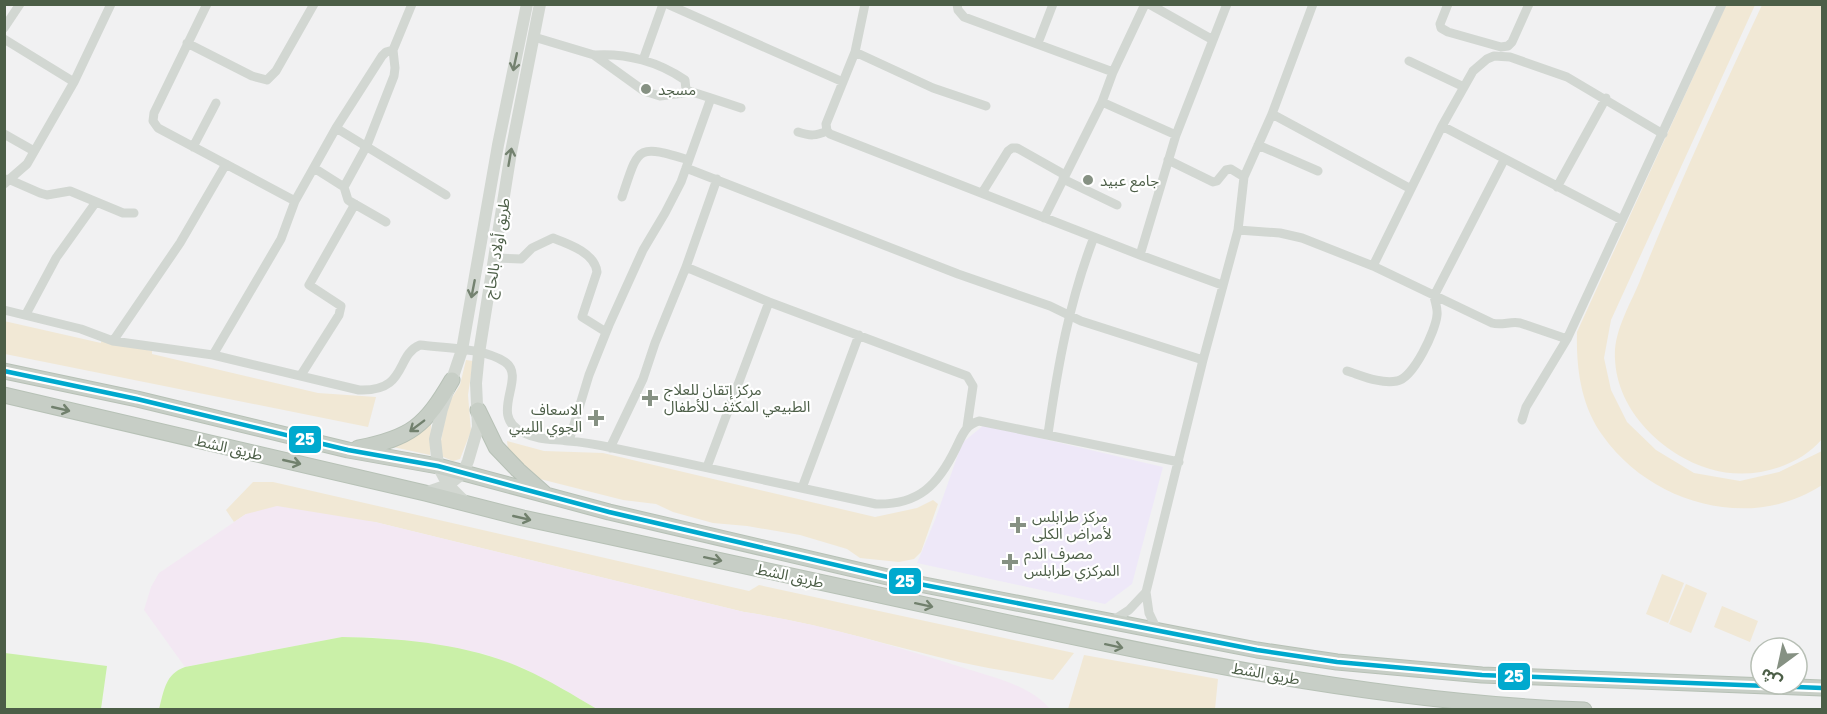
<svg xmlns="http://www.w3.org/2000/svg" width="1827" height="714" viewBox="0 0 1827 714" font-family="'Golos Text','Noto Sans Arabic',sans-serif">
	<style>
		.medical { fill: #eee8f8 }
		.green { fill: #f1e8d5 }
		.sand { fill: #f3e8f3 }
		.water { fill: #caf0a8 }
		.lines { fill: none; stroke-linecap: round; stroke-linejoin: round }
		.trunk-casing { stroke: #b7c1b6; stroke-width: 17 }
		.minor { stroke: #d2d7d2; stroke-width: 9 }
		.secondary { stroke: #d2d7d1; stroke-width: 12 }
		.trunk { stroke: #c7cec6; stroke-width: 15 }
		.bus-1-casing { stroke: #fff; stroke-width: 9 }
		.bus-1 { stroke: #00a9ce; stroke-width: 4.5 }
		.oneway { stroke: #748270 }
		.oneway2 { stroke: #71806d }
		.poi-dot { fill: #869183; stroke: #fff; stroke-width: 2 }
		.labels { text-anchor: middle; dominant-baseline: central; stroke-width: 4.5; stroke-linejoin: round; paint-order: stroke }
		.poi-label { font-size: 15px; fill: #4c5e47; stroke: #fff; text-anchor: start }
		.street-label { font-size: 15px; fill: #4c5e47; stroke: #fff }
		.line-badge { stroke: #fff; stroke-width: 2 }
		.badge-label { font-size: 16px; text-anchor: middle; font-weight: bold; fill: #fff }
	</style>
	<rect width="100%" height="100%" fill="#f1f1f2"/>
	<path class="medical" d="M984,425L1163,467L1132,584L1105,604L917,563L935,520L962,443Z"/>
	<path class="green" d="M1726,5H1755L1611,320L1604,358L1611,390L1627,422L1656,450L1694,473L1740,481L1779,472L1822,451V485C1751,532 1651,504 1603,436C1581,406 1576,368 1577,332Z
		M1762,5H1822V439C1797,469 1748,481 1710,469C1663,455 1617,411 1615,359C1613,331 1631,304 1641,278C1678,186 1720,95 1762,5Z
		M4,321L101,343V341L152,351V354L318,393L376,397L368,427L5,354Z
		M466,360L473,361L468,395L471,431L460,459L453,461L441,456L440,446L448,404L460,385Z
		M431,424L430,455L393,447L411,439Z
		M507,441L544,451L603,453L875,517L917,508L933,500L938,504L921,552L914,559L899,562L860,558L847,549L800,535L747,526L713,523L673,512L656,504L623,500L540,479L508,450Z
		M253,482H273L749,591L759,585L1074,653L1053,680C1022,673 990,669 959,662C887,645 817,623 744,612L375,522L246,514L234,522L226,510Z
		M1662,574L1684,583L1668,623L1646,614Z
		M1686,584L1707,593L1691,633L1669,624Z
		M1722,606L1758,621L1750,642L1714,627Z
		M1084,655L1218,679L1215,709H1068Z"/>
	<path class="sand" d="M277,506L375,522L744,612C818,623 890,644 961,667C991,677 1029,684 1050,709H597L563,689L523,668L485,654L448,647L370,637H342L185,667L144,610L151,587L159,573L246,514Z"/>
	<path class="water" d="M342,637C400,638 470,644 524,669C549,680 573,695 597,709H159C164,691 165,674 185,667Z
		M5,653L107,666L101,709H5Z"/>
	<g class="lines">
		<defs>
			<path id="trunk" d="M4,371L137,399L348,450L438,466L609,512L909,582L1257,650L1337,662L1482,675L1822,688
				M4,395L425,493L523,518C668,550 813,580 958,612C1164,657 1373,702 1584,710
				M478,410L496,447L518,470L544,493
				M358,448C411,438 425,426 452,380"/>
		</defs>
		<use href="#trunk" class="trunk-casing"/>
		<path class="minor" d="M207,4L154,113L153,121L158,128L295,201
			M667,4L843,82
			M865,4L855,52L826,124L827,131L830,134L1140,255L1222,285
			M957,4L958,10L964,17L1113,72
			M1149,4L1213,40
			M1448,4L1440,24L1441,28L1448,32L1501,47L1508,46L1512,42L1529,4
			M4,28L20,4
			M534,37L594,55L644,91L660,96L684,93L686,90
			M4,39L74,82
			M187,43L252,76L267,80L276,71L314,4
			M1038,43L1053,4
			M855,52L933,88L986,106
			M595,55C627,53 659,62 685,80L686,90
			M643,60L663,4
			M1409,61L1464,87
			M711,98L741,108
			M1102,102L1176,135
			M1272,114L1411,189
			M1442,126L1622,220
			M336,128L446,195
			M798,132C810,136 816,136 827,131
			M4,134L34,151
			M1258,145L1318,171
			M193,147L216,103
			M1168,160L1213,182L1217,181L1226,170L1231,169L1244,177
			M314,168L344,187L348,200L351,202L386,222
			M686,168L958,274L1050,306L1081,321L1203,360
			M8,179L40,193L47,195L70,191L123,213H134
			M1063,179L1117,205
			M4,184L27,164L74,82L111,4
			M344,187L367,145L394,76L395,68L393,50
			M1557,187L1606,98
			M982,193L1008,151L1012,148H1017L1065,175
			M622,197C639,146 636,144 689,160
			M1044,218L1102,102L1113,72L1145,4
			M1238,230L1280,233L1302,238L1373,266L1492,323C1502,326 1510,321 1520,323L1567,339
			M1140,255L1176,135L1227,4
			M494,258L521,259L532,248L553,238C569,244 595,253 597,272L582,317L606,332
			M1373,266L1442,126L1473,71L1487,59L1494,56L1510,57L1567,77L1663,134
			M686,267L769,302L967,376L973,386L967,427
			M4,310L81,329L113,341L213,355L359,390C408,392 395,355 420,345C445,348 484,348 505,362C528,378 486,416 524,433C538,440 553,439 568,441C583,442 599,445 613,448C701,466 789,486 876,504C919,505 938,485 956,448C962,436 965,425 979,421L1179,462
			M26,314L56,258L96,202
			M113,341L180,243L226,164
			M213,355L281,239L295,201L336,128L382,56L386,52L393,50L412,4
			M1347,371C1363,376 1380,384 1397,381C1413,379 1436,330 1437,315C1438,309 1435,302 1434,296L1504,160
			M301,375L339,315L341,306L309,285L355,204
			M1522,420L1526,407L1567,339L1722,4
			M1048,434C1058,365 1069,302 1094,237
			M569,441L589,375L609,325L643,250L665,213L681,182L711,98L686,90
			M610,448L643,379L655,343L686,267L717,179
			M707,467L769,302
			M802,488L859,335
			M1112,621L1129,610L1146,592
			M1158,632L1149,613L1146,592L1203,360L1238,230L1244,177L1272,114L1313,4"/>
		<path class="secondary" d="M425,493L448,485L463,473L468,461L478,427L476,383L479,353L511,152L540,4
			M466,503L448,485L438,466L435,439L442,409L462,350L498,145L527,4"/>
		<use href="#trunk" class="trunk"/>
		<defs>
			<path id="bus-1" d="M4,371L137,399L348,450L438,466L609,512L909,582L1257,650L1337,662L1482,675L1822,688"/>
		</defs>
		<use href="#bus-1" class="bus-1-casing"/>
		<use href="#bus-1" class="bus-1"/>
	</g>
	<defs><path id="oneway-shaft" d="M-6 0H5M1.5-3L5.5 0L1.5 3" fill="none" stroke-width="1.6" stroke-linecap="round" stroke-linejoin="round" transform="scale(1.5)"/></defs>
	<g class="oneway">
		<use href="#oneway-shaft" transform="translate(515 62) rotate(102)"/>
		<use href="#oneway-shaft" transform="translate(510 157) rotate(-80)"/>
		<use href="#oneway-shaft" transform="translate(473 289) rotate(101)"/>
	</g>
	<g class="oneway2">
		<use href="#oneway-shaft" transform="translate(61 409) rotate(13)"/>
		<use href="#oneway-shaft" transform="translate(417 426) rotate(143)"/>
		<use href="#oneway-shaft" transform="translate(292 462) rotate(13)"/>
		<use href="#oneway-shaft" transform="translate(522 518) rotate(13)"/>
		<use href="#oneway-shaft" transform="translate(713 559) rotate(12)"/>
		<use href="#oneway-shaft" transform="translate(924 605) rotate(12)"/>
		<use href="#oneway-shaft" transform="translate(1114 646) rotate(12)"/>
	</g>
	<g class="poi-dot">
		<circle cx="646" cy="89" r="6"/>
		<circle cx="1088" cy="180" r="6"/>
		<path d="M647 389h6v6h6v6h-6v6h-6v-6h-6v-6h6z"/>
		<path d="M593 409h6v6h6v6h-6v6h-6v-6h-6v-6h6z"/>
		<path d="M1015 516h6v6h6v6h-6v6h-6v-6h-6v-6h6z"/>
		<path d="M1007 553h6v6h6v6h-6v6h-6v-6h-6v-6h6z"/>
	</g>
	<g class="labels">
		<g class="poi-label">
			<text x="658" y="89">مسجد</text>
			<text x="1100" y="180">جامع عبيد</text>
			<text x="664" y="389">مركز إتقان للعلاج<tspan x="664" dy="17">الطبيعي المكثف للأطفال</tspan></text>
			<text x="582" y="409" text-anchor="end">الاسعاف<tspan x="582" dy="17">الجوي الليبي</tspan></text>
			<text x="1032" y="516">مركز طرابلس<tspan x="1032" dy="17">لأمراض الكلى</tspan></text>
			<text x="1024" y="553">مصرف الدم<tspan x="1024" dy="17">المركزي طرابلس</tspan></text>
		</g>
		<g class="street-label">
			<text transform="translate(496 248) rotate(-81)">طريق أولاد بالحاج</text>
			<text transform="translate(229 447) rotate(13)">طريق الشط</text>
			<text transform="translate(790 575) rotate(12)">طريق الشط</text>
			<text transform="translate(1266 673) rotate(10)">طريق الشط</text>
		</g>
	</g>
	<g class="line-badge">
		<rect x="288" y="425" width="34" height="29" rx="6" fill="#00a9ce"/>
		<rect x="888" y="567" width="34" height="28" rx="6" fill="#00a9ce"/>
		<rect x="1497" y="662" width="34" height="29" rx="6" fill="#00a9ce"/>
	</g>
	<g class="badge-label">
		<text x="305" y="445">25</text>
		<text x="905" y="587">25</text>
		<text x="1514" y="682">25</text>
	</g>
	<rect width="1827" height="714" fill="none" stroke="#4c5e47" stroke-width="12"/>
	<g transform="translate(1779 666) rotate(213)"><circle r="28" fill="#ffffff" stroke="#b7bfb5" stroke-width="1.5"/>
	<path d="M0-4.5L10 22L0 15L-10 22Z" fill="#869183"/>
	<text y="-9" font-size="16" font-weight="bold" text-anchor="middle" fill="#4c5e47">ش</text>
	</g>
</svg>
